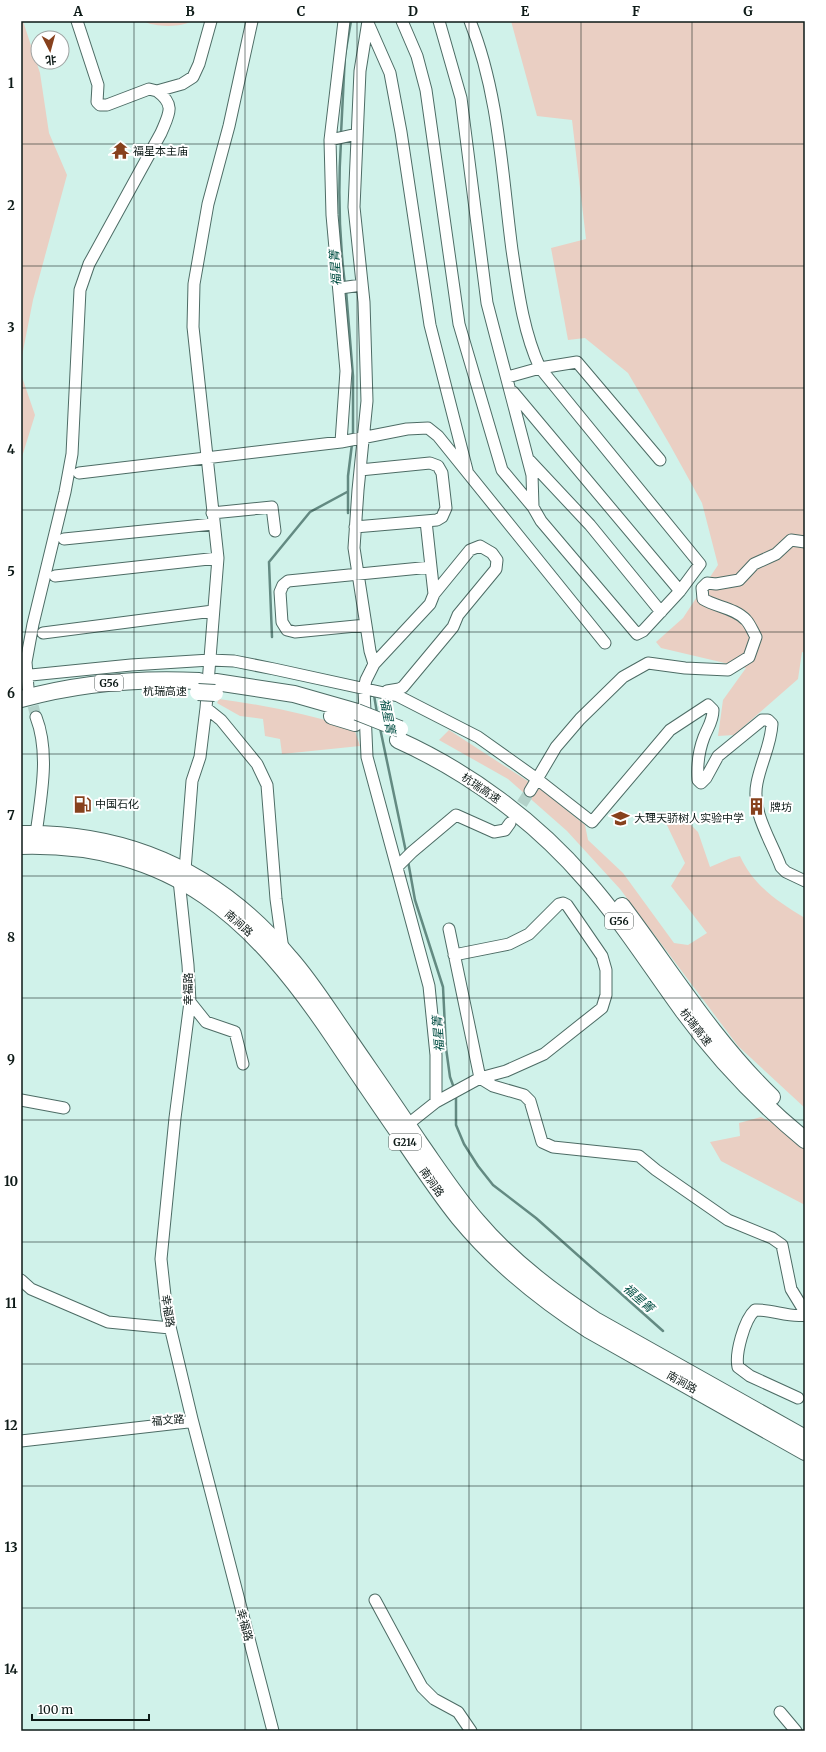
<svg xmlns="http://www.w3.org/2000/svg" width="826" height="1752" viewBox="0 0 826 1752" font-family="Merriweather,'Noto Sans SC',serif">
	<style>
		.green { fill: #eacfc3 }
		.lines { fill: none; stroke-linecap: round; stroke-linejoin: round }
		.stream { stroke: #638a82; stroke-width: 2.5 }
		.minor-tunnel { stroke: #b3d2ca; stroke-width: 11; stroke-dasharray: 11 5.5; stroke-linecap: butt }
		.minor-casing { stroke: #4d6c65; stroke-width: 13 }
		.highway-casing { stroke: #4d6c65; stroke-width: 18 }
		.minor { stroke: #fff; stroke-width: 11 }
		.highway { stroke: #fff; stroke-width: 16 }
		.highway-bridge-casing { stroke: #4d6c65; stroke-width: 18; stroke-linecap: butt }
		.highway-bridge { stroke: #fff; stroke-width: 16 }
		.grid { fill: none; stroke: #0d1a17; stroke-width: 1; stroke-opacity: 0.55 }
		.labels { text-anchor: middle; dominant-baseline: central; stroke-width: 4; stroke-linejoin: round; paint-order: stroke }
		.shield { fill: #fff; stroke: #565f5d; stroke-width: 1 }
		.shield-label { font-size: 10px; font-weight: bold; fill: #0d1a17 }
		.poi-label { font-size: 11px; fill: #0d1a17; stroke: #fff; text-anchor: start }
		.street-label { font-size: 11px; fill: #0d1a17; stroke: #fff }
		.water-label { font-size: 12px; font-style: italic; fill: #034f44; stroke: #fff }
		.neatline { fill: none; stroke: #0d1a17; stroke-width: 1.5 }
		.grid-label { font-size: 13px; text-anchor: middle; font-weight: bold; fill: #0d1a17 }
	</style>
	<rect width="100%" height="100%" fill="#d0f2ea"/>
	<path class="green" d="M21,21H23L40,73L49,133L67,175L33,300L21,361Z
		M143,21H191C182,28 153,27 143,21Z
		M511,21H805V653L802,652L798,679L734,735L718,736L723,700L746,668L661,648L656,642L683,618L718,565L702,503L670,445L628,373L585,338L568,340L551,248L586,239L572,120L537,116Z
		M21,374L35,415L21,460Z
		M219,699C265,705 310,715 354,728L360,746L282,754L280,739L265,736L263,719L240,716L217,703Z
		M449,730L543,791L585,825L588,840L623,873L674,943L688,945L707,933L671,886L685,863L665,821L683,817L698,832L710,867L731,858L740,856C753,885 778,902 805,918V1108L738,1046L620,889L567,831L508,779L439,740Z
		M761,1117L790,1132L805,1144V1205L721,1161L710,1142L740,1136L739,1123Z"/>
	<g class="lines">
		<path class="stream" d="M341,134L345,55L351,21
			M341,141C338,189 339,237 345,285
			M346,290L353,376V437
			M348,513V476L352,444
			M272,637L269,562L310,512L347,492
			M374,695L377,713
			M380,728L406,852
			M408,861L415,900L443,987L446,1048L450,1077L454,1088
			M456,1095V1125L464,1144L478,1166L493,1185L536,1218L663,1331"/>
		<path class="minor-tunnel" d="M29,690L36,717
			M513,818L530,791"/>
		<defs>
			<path id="minor" d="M77,21L98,85L97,102L100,105H107L149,89L157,91L182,84L193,77L199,64L211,21
				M368,21L360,71L354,207L364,302L367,401L358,490L354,548L370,651L374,664L366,680L364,689L367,757L429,986L436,1055V1102L407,1125
				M402,21L417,56L426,90L459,324L502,470L533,507
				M439,21L461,98L487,303L532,475L533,507L541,521L637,634L643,631L680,591L700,564L540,368L508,377
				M470,21C499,93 502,174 512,250C518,290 523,331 540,368L577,362L660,460
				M368,23L390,73L401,132L430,325L467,470
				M330,140L357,134
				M339,290L340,288L362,285
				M513,392L680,591
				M341,442L346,371L332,215L330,140L344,21
				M530,461L590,525L661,612
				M79,473L341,442L407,429L428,428L438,436L605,643
				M212,513L272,507L275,531
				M426,521L431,567
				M355,527L437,520L442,517L446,508L442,473L438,466L430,463L360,470
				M64,539L213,524
				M55,576L218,558
				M366,625L295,632L287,630L282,622L280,592L283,585L288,581L431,567L434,594
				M43,633L213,611
				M374,664L430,604L434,594L470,550L480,546L492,553L497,560L496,569L458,615L453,627L403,687L399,689L387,691
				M21,676L131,665L210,660L234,661L274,669L398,696L478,737L537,779L592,822L670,730L708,705L713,710C713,721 708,727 704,737C699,750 697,766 698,780L701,783L706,778L718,756L762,720H768L772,724C771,745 761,762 757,783C751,812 771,840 781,867L786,872L805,881
				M28,688L26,662L33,624L65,492L72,454L80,290L89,264L161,133C169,114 176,105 157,91
				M206,708L221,720L257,764L267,785L276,899L283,950
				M530,791L556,747L580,719L623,677L648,663L685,668L728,670L749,657L756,637C753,632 750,624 746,620C735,608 716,607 703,599L702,588L707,583L716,584L739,580L754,564L776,554L791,540L805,542
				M36,834C41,796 50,753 36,717
				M397,867L412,852L456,815L494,832L505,830L510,823
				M185,870L192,781L200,757L206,708L218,558L193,327L194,284L208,204L229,126L252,21
				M179,880L188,965L190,1002L175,1118L161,1259L167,1314L192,1419L273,1731
				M454,955L509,944L529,934L559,904L563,903L567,905L602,956L606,970V995L602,1008L544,1054L506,1071L480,1078
				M190,1002L206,1022L235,1032L243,1064
				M480,1078L493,1086L524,1095L530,1101L542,1142L553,1147L639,1156L656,1170L728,1220L772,1238L782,1245L791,1289L805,1312
				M21,1100L64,1108
				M436,1102L480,1078L449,929
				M21,1280L31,1289L108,1322L170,1328
				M798,1398L750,1376L738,1367C735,1354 744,1320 755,1310C772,1309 789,1318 805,1315
				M21,1441L188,1422L192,1419
				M375,1600L422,1687L434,1699L458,1712L471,1731
				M780,1712L796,1731"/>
			<path id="highway" d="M216,682L294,694L357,712
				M21,699C79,683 139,678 199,681
				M332,716L355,723
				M398,740C469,772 535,821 586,880C622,921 651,967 683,1011C718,1059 759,1102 805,1140
				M21,834C131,832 220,874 290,958C312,983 329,1011 348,1038C372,1073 396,1107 419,1142C438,1169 456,1197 478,1222C511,1261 552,1292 595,1320L805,1438
				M21,846C174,842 254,919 334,1038C356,1071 378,1103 400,1135C419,1163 438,1192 459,1218C496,1263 541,1299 589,1330L805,1452
				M622,906C671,971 713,1040 772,1097"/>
		</defs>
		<use href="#minor" class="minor-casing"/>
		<use href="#highway" class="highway-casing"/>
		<use href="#minor" class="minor"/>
		<use href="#highway" class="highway"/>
		<defs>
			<path id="highway-bridge" d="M198,692L215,693
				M357,712L400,729"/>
		</defs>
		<use href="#highway-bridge" class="highway-bridge-casing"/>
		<use href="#highway-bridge" class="highway-bridge"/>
	</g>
	<path class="grid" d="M134,21V1731M245,21V1731M357,21V1731M469,21V1731M581,21V1731M692,21V1731M21,144H805M21,266H805M21,388H805M21,510H805M21,632H805M21,754H805M21,876H805M21,998H805M21,1120H805M21,1242H805M21,1364H805M21,1486H805M21,1608H805"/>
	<defs>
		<symbol id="temple-bare" viewBox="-9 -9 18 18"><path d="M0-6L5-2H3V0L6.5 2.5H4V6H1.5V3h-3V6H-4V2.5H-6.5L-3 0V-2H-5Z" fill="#87411d" stroke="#fff" stroke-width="2.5" paint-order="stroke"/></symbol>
		<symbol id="fuel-bare" viewBox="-9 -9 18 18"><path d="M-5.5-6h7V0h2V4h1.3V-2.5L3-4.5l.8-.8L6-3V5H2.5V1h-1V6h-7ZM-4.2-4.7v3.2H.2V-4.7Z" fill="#87411d" stroke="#fff" stroke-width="2.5" paint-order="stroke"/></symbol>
		<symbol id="building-bare" viewBox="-9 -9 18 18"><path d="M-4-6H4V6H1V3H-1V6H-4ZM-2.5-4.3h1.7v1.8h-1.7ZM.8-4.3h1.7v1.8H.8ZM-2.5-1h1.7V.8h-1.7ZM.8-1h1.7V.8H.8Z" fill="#87411d" stroke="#fff" stroke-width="2.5" paint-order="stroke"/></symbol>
		<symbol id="school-bare" viewBox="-9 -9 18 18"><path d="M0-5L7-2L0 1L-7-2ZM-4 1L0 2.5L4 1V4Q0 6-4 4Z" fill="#87411d" stroke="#fff" stroke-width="2.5" paint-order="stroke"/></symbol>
	</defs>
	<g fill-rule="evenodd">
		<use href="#temple-bare" x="108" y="138" width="25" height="25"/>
		<use href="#fuel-bare" x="70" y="792" width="25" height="25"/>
		<use href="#building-bare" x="744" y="794" width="25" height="25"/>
		<use href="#school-bare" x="608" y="806" width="25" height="25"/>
	</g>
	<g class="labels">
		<g class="shield">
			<rect x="95" y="675" width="28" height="16" rx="3"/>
			<rect x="605" y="913" width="28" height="16" rx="3"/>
			<rect x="389" y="1134" width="32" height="16" rx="3"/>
		</g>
		<g class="shield-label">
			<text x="109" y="683">G56</text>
			<text x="619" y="921">G56</text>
			<text x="405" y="1142">G214</text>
		</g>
		<g class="poi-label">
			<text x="133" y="151">福星本主庙</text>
			<text x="95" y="804">中国石化</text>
			<text x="770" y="807">牌坊</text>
			<text x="634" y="818">大理天骄树人实验中学</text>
		</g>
		<g class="street-label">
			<text x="165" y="691">杭瑞高速</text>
			<text transform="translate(481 788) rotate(34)">杭瑞高速</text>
			<text transform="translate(239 923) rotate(42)">南涧路</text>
			<text transform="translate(188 989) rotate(-90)">幸福路</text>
			<text transform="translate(696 1027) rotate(52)">杭瑞高速</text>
			<text transform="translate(432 1182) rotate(55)">南涧路</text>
			<text transform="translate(168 1311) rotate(81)">幸福路</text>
			<text transform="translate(682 1382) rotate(29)">南涧路</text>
			<text transform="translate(168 1420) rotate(-4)">福文路</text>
			<text transform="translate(245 1625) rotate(75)">幸福路</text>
		</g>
		<g class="water-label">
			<text transform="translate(335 268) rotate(-94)">福星箐</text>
			<text transform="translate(388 716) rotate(79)">福星箐</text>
			<text transform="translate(438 1034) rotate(-94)">福星箐</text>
			<text transform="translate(639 1298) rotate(41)">福星箐</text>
		</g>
	</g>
	<rect width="826" height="1752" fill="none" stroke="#ffffff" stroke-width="44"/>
	<g transform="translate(50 50) rotate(174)"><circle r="19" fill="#ffffff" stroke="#9ea3a2"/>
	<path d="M0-3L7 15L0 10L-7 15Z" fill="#87411d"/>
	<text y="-6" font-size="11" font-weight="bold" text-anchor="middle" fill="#0d1a17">北</text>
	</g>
	<path d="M32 1714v6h117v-6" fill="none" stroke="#0d1a17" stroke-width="2"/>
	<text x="38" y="1714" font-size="12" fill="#0d1a17" stroke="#ffffff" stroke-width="3" paint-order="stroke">100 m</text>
	<rect x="22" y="22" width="782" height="1708" class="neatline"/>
	<g class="grid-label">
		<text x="78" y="16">A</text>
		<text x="190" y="16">B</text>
		<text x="301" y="16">C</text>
		<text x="413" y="16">D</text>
		<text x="525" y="16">E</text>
		<text x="636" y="16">F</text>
		<text x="748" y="16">G</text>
		<text x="11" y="88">1</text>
		<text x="11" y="210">2</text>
		<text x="11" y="332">3</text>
		<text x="11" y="454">4</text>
		<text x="11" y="576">5</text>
		<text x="11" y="698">6</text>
		<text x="11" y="820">7</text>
		<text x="11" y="942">8</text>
		<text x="11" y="1064">9</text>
		<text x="11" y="1186">10</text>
		<text x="11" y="1308">11</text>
		<text x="11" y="1430">12</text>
		<text x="11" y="1552">13</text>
		<text x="11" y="1674">14</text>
	</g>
</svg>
